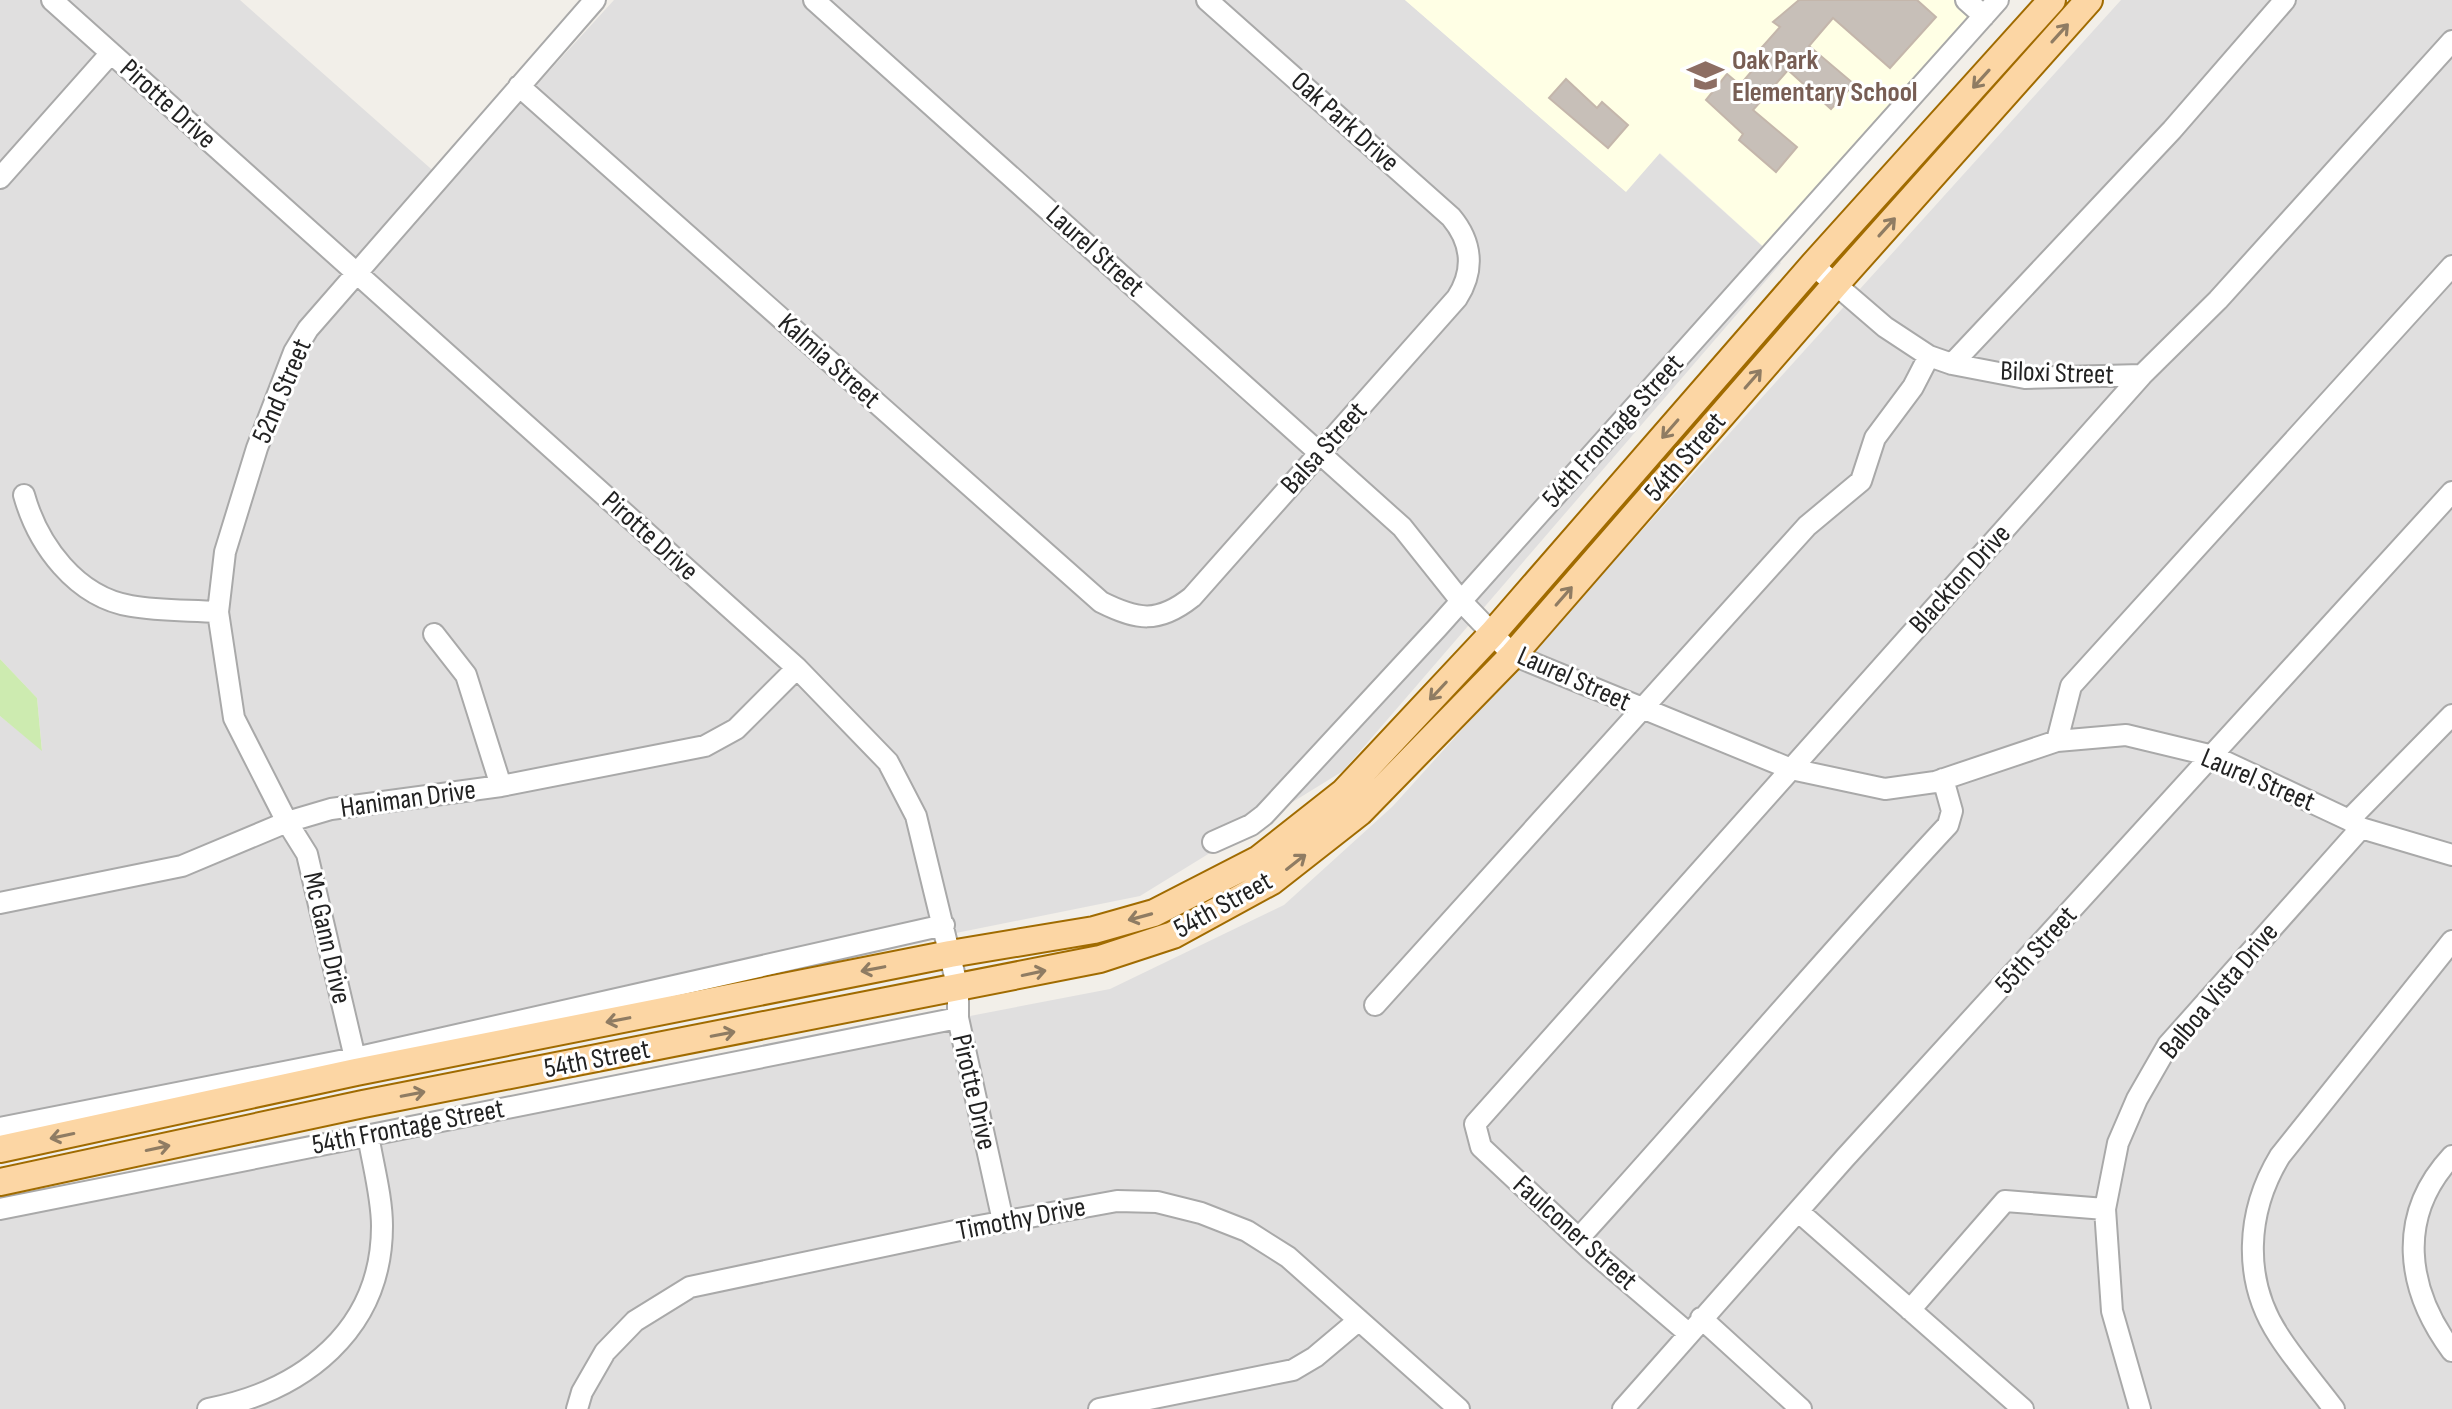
<svg xmlns="http://www.w3.org/2000/svg" width="2452" height="1409" viewBox="0 0 2452 1409" font-family="'Sofia Sans Condensed',sans-serif">
	<style>
		.residential { fill: #e0dfdf }
		.education { fill: #ffffe5 }
		.grass { fill: #cdebb0 }
		.building { fill: #c7bfb8; stroke: #c4b6ab; stroke-width: 2 }
		.lines { fill: none; stroke-linecap: round; stroke-linejoin: round }
		.minor-casing { stroke: #a9a9a9; stroke-width: 24 }
		.major-casing { stroke: #a06b00; stroke-width: 30 }
		.minor { stroke: #fff; stroke-width: 20 }
		.major { stroke: #fcd6a4; stroke-width: 26 }
		.oneway { stroke: #8f7c63 }
		.labels { text-anchor: middle; dominant-baseline: central; stroke-width: 6; stroke-linejoin: round; paint-order: stroke }
		.education-label { font-size: 28px; font-weight: bold; fill: #785e54; stroke: #fff; text-anchor: start }
		.street-label { font-size: 28px; fill: #222; stroke: #fff }
	</style>
	<rect width="100%" height="100%" fill="#f2efe9"/>
	<path class="residential" d="M0,0H240L447,183L614,0H1405L1625,191L1659,153L1781,263L1343,771L1140,896L0,1125V716L42,750L37,698L0,659Z
		M2121,0H2452V1409H0V1203L1110,989L1284,905L1393,806Z"/>
	<path class="education" d="M1405,0H1988L1766,249L1660,153L1626,192Z"/>
	<path class="grass" d="M0,659L37,698L42,751L0,716Z"/>
	<path class="building" d="M1799,0H1917L1936,17L1890,68L1833,18L1809,46L1854,84L1831,109L1788,70L1753,110L1797,147L1776,172L1739,140L1743,134L1706,100L1727,74L1740,85L1762,59L1756,54L1780,27L1773,22Z
		M1566,79L1597,108L1602,102L1628,125L1608,148L1549,98Z"/>
	<g class="lines">
		<defs>
			<path id="minor" d="M52,0L797,668L888,762L916,816L958,989V1018L1003,1221
				M814,0L1402,527L1461,601L1513,655L1791,769L1885,789L1935,782L2057,741L2126,735L2213,756L2349,820L2361,828L2452,855
				M1966,0L1984,16
				M519,86L1101,602C1137,620 1158,624 1192,597L1457,298C1475,270 1472,242 1451,217L1207,0
				M0,178L111,53
				M1813,265L1885,327L1929,356L1952,364L2025,378L2142,375
				M1952,364L2172,130L2285,0
				M24,495C38,545 76,597 131,606C159,611 189,610 218,612
				M434,634L466,675L501,786
				M2057,741L2071,686L2452,266
				M2349,820L2452,715
				M1213,842L1251,825L1264,815L1438,627L1998,0
				M0,903L182,866L287,822L331,809L501,786L705,746L736,729L797,668
				M1375,1005L1807,526L1861,481L1875,438L1913,387L1929,356
				M355,1058L307,854L287,822L234,718L218,612L225,552L257,448L294,352L308,329L595,0
				M0,1128L355,1058L944,925
				M2452,1156C2396,1216 2406,1289 2452,1351
				M0,1209L958,1018
				M1799,1212L2023,1409
				M1579,1238C1703,1102 1822,960 1948,825L1952,811L1943,779
				M1910,1310L2005,1201L2105,1209
				M1701,1318L1801,1409
				M1688,1333L1591,1250L1481,1147L1475,1124L2142,375L2218,300L2452,41
				M208,1409C303,1391 382,1330 382,1226C382,1197 373,1165 368,1135
				M577,1409L582,1392L605,1352L635,1321L690,1287L974,1227L1117,1201L1157,1202L1201,1213L1247,1231L1288,1257L1459,1409
				M1099,1409L1293,1370L1315,1357L1359,1320
				M1623,1409L1844,1159L2452,492
				M2140,1409L2112,1311L2105,1209L2118,1143L2137,1099L2168,1045L2361,828
				M2334,1409C2316,1385 2295,1361 2279,1336C2242,1280 2246,1212 2280,1156L2452,941"/>
			<path id="major" d="M0,1149L356,1072L950,954L1094,930L1154,913L1259,859L1344,792L1492,634L1813,265L2052,0
				M0,1182L363,1104L1100,959L1173,935L1272,881L1360,812L1513,655L1835,285L2089,0"/>
		</defs>
		<use href="#minor" class="minor-casing"/>
		<use href="#major" class="major-casing"/>
		<use href="#minor" class="minor"/>
		<use href="#major" class="major"/>
	</g>
	<defs><path id="oneway-shaft" d="M-6 0H5M1.5-3L5.5 0L1.5 3" fill="none" stroke-width="1.6" stroke-linecap="round" stroke-linejoin="round" transform="scale(2)"/></defs>
	<g class="oneway">
		<use href="#oneway-shaft" transform="translate(2060 33) rotate(-48)"/>
		<use href="#oneway-shaft" transform="translate(1981 79) rotate(132)"/>
		<use href="#oneway-shaft" transform="translate(1887 227) rotate(-48)"/>
		<use href="#oneway-shaft" transform="translate(1753 379) rotate(-49)"/>
		<use href="#oneway-shaft" transform="translate(1670 429) rotate(131)"/>
		<use href="#oneway-shaft" transform="translate(1564 596) rotate(-49)"/>
		<use href="#oneway-shaft" transform="translate(1438 691) rotate(133)"/>
		<use href="#oneway-shaft" transform="translate(1296 862) rotate(-38)"/>
		<use href="#oneway-shaft" transform="translate(1140 917) rotate(165)"/>
		<use href="#oneway-shaft" transform="translate(873 969) rotate(169)"/>
		<use href="#oneway-shaft" transform="translate(1034 973) rotate(-12)"/>
		<use href="#oneway-shaft" transform="translate(618 1020) rotate(169)"/>
		<use href="#oneway-shaft" transform="translate(723 1034) rotate(-11)"/>
		<use href="#oneway-shaft" transform="translate(413 1094) rotate(-11)"/>
		<use href="#oneway-shaft" transform="translate(62 1136) rotate(168)"/>
		<use href="#oneway-shaft" transform="translate(158 1148) rotate(-12)"/>
	</g>
	<defs>
		<symbol id="school-bare" viewBox="-9 -9 18 18"><path d="M0-5L7-2L0 1L-7-2ZM-4 1L0 2.5L4 1V4Q0 6-4 4Z" fill="#8d6e63" stroke="#fff" stroke-width="2.5" paint-order="stroke"/></symbol>
	</defs>
	<g fill-rule="evenodd">
		<use href="#school-bare" x="1680" y="50" width="51" height="51"/>
	</g>
	<g class="labels">
		<g class="education-label">
			<text x="1732" y="60">Oak Park<tspan x="1732" dy="32">Elementary School</tspan></text>
		</g>
		<g class="street-label">
			<text transform="translate(168 104) rotate(42)">Pirotte Drive</text>
			<text transform="translate(1345 122) rotate(42)">Oak Park Drive</text>
			<text transform="translate(1095 251) rotate(42)">Laurel Street</text>
			<text transform="translate(829 361) rotate(42)">Kalmia Street</text>
			<text transform="translate(2057 373) rotate(2)">Biloxi Street</text>
			<text transform="translate(282 391) rotate(-67)">52nd Street</text>
			<text transform="translate(1613 431) rotate(-48)">54th Frontage Street</text>
			<text transform="translate(1324 448) rotate(-48)">Balsa Street</text>
			<text transform="translate(1685 457) rotate(-49)">54th Street</text>
			<text transform="translate(650 536) rotate(42)">Pirotte Drive</text>
			<text transform="translate(1960 579) rotate(-48)">Blackton Drive</text>
			<text transform="translate(1574 679) rotate(24)">Laurel Street</text>
			<text transform="translate(2258 780) rotate(23)">Laurel Street</text>
			<text transform="translate(408 799) rotate(-8)">Haniman Drive</text>
			<text transform="translate(1223 905) rotate(-29)">54th Street</text>
			<text transform="translate(327 938) rotate(77)">Mc Gann Drive</text>
			<text transform="translate(2036 950) rotate(-48)">55th Street</text>
			<text transform="translate(2219 991) rotate(-50)">Balboa Vista Drive</text>
			<text transform="translate(597 1059) rotate(-11)">54th Street</text>
			<text transform="translate(974 1092) rotate(77)">Pirotte Drive</text>
			<text transform="translate(408 1127) rotate(-11)">54th Frontage Street</text>
			<text transform="translate(1021 1219) rotate(-11)">Timothy Drive</text>
			<text transform="translate(1575 1233) rotate(42)">Faulconer Street</text>
		</g>
	</g>
</svg>
